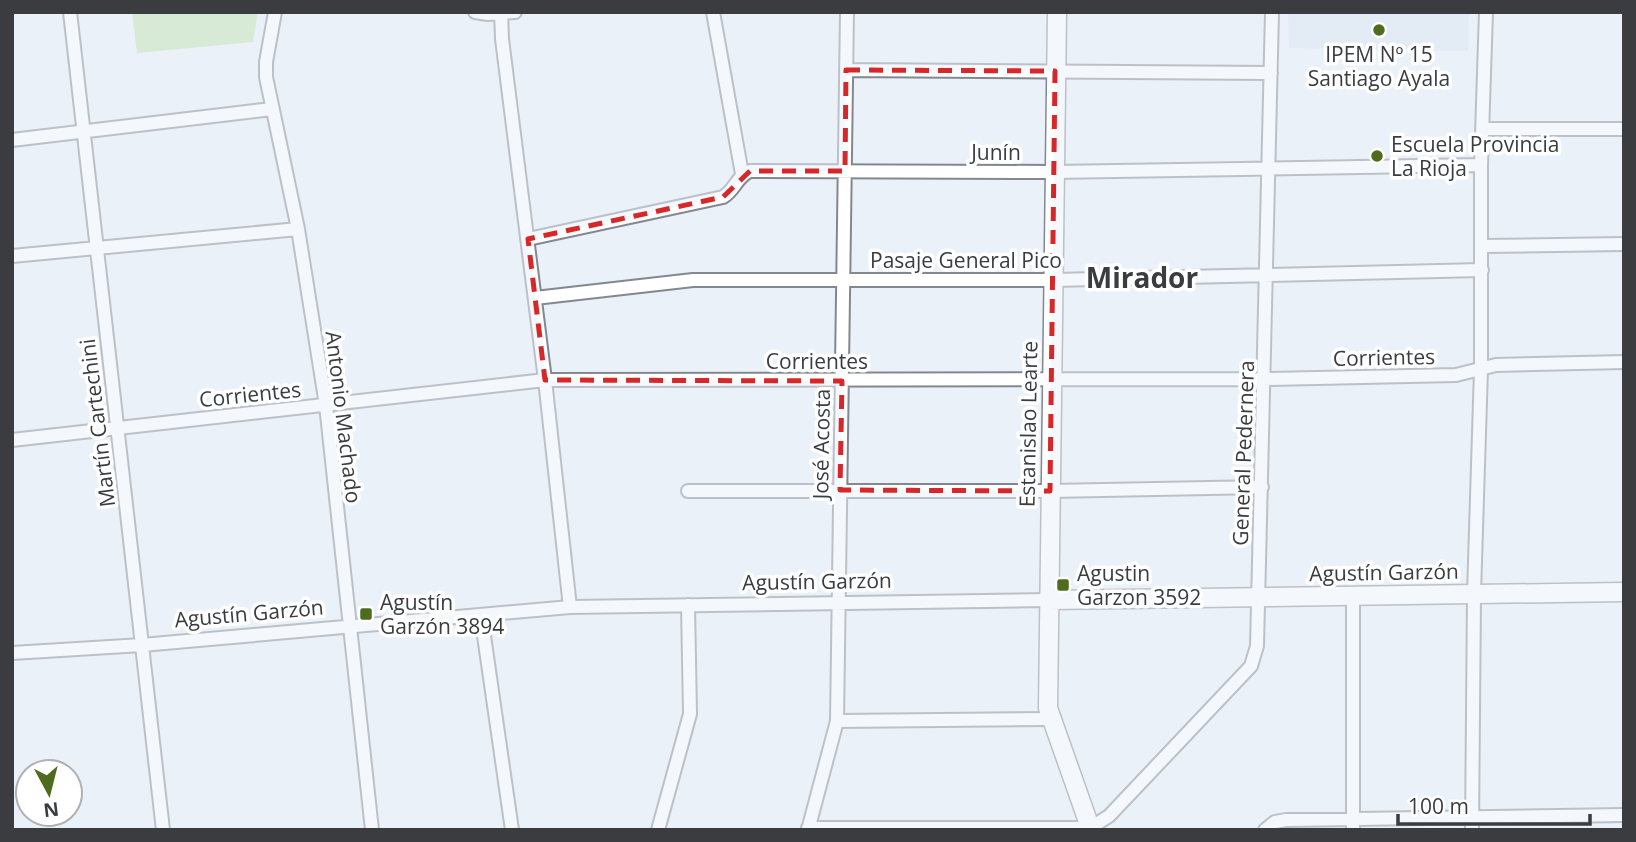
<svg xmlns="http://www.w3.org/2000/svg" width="1636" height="842" viewBox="0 0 1636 842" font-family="'Open Sans',sans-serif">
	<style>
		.built { fill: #dae5f1 }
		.green { fill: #bee2aa }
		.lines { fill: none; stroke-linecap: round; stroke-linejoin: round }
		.minor-casing { stroke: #83888f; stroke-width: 16 }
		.secondary-casing { stroke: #83888f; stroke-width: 21 }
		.minor { stroke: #fff; stroke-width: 12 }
		.secondary { stroke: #fff; stroke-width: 18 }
		.marked { fill: none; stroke: #d62828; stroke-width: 5; stroke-dasharray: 14 9; stroke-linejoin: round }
		.poi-dot { fill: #4e6b1e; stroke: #fff; stroke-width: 2.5 }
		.labels { text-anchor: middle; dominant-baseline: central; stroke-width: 7; stroke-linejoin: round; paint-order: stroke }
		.poi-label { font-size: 21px; fill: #3a3c3f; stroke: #fff; text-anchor: start }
		.street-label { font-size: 21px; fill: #3a3c3f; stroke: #fff }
		.district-label { font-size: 28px; font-weight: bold; fill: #3a3c3f; stroke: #fff }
	</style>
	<rect width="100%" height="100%" fill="#ebf1f8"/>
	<path class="built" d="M1288,12H1469L1468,51L1289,48Z"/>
	<path class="green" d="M132,12H258L253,42L137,53Z"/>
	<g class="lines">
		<defs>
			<path id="minor" d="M70,12L163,830
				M275,12L266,62V77L298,229L326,405L372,830
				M475,12L488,14L515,12
				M501,12L502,39L545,380L570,607
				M713,12L742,174
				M846,70L1271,73
				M1483,129H1624
				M12,140L272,109
				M528,239L723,197C735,190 737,176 750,171L1054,172L1481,165
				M1483,246L1624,244
				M12,256L298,229
				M535,298L693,280H1053L1482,270
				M12,440L545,380L1265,379L1456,375L1496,365L1624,362
				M688,491H1050L1262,487
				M1353,595V830
				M481,615L512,830
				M12,653L142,645L570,607L1049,600
				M837,721L1050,719
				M808,828H1090L1109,816L1251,666L1257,646L1272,12
				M658,830L690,714L688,605
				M808,830L837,721L847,12
				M1265,830L1275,822L1286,820L1624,815
				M1472,830L1474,594L1481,369V165L1486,12"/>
			<path id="secondary" d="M1057,12L1048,708L1091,830
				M1049,600L1624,592"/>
		</defs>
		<use href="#minor" class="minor-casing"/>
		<use href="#secondary" class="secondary-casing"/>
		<use href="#minor" class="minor"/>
		<use href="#secondary" class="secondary"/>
	</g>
	<path d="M0 0H1636V842H0ZM846,70L1055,71L1050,491L840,490L842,381L545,380L528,239L723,197L750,171H845Z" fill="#ebf1f8" fill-opacity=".55" fill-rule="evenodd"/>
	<path class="marked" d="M846,70L1055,71L1050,491L840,490L842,381L545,380L528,239L723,197L750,171H845Z"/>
	<g class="poi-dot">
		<circle cx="1379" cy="30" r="7"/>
		<circle cx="1377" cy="156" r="7"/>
		<rect x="1056" y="578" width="14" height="14" rx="3.5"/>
		<rect x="359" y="607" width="14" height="14" rx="3.5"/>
	</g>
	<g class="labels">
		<g class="poi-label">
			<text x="1379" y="54" text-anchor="middle">IPEM Nº 15<tspan x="1379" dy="24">Santiago Ayala</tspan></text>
			<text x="1391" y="144">Escuela Provincia<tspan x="1391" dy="24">La Rioja</tspan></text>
			<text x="1077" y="573">Agustin<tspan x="1077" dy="24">Garzon 3592</tspan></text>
			<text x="380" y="602">Agustín<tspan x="380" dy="24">Garzón 3894</tspan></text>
		</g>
		<g class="street-label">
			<text x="996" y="152">Junín</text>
			<text x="966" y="260">Pasaje General Pico</text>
			<text transform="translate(1384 357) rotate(-1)">Corrientes</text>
			<text x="817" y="361">Corrientes</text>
			<text transform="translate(250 394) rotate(-6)">Corrientes</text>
			<text transform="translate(344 417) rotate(83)">Antonio Machado</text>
			<text transform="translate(97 423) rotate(-97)">Martín Cartechini</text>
			<text transform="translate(1028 424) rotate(-89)">Estanislao Learte</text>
			<text transform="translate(821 444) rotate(-89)">José Acosta</text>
			<text transform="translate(1243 453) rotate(-88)">General Pedernera</text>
			<text transform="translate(1384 572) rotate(-1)">Agustín Garzón</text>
			<text transform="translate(817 581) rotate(-1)">Agustín Garzón</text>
			<text transform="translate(249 613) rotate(-5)">Agustín Garzón</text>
		</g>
		<g class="district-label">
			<text x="1142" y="277">Mirador</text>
		</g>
	</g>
	<rect width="1636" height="842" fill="none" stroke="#3a3c3f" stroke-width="28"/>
	<g transform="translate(49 793) rotate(173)"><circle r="33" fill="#ffffff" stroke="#b0b1b2" stroke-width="2"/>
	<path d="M0-5L12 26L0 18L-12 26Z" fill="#4e6b1e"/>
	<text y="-10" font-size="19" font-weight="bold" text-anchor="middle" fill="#3a3c3f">N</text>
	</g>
	<path d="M1398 814v10h192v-10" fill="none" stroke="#3a3c3f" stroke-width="3.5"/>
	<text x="1408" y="814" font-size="21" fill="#3a3c3f" stroke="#ffffff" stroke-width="5" paint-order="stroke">100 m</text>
</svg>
